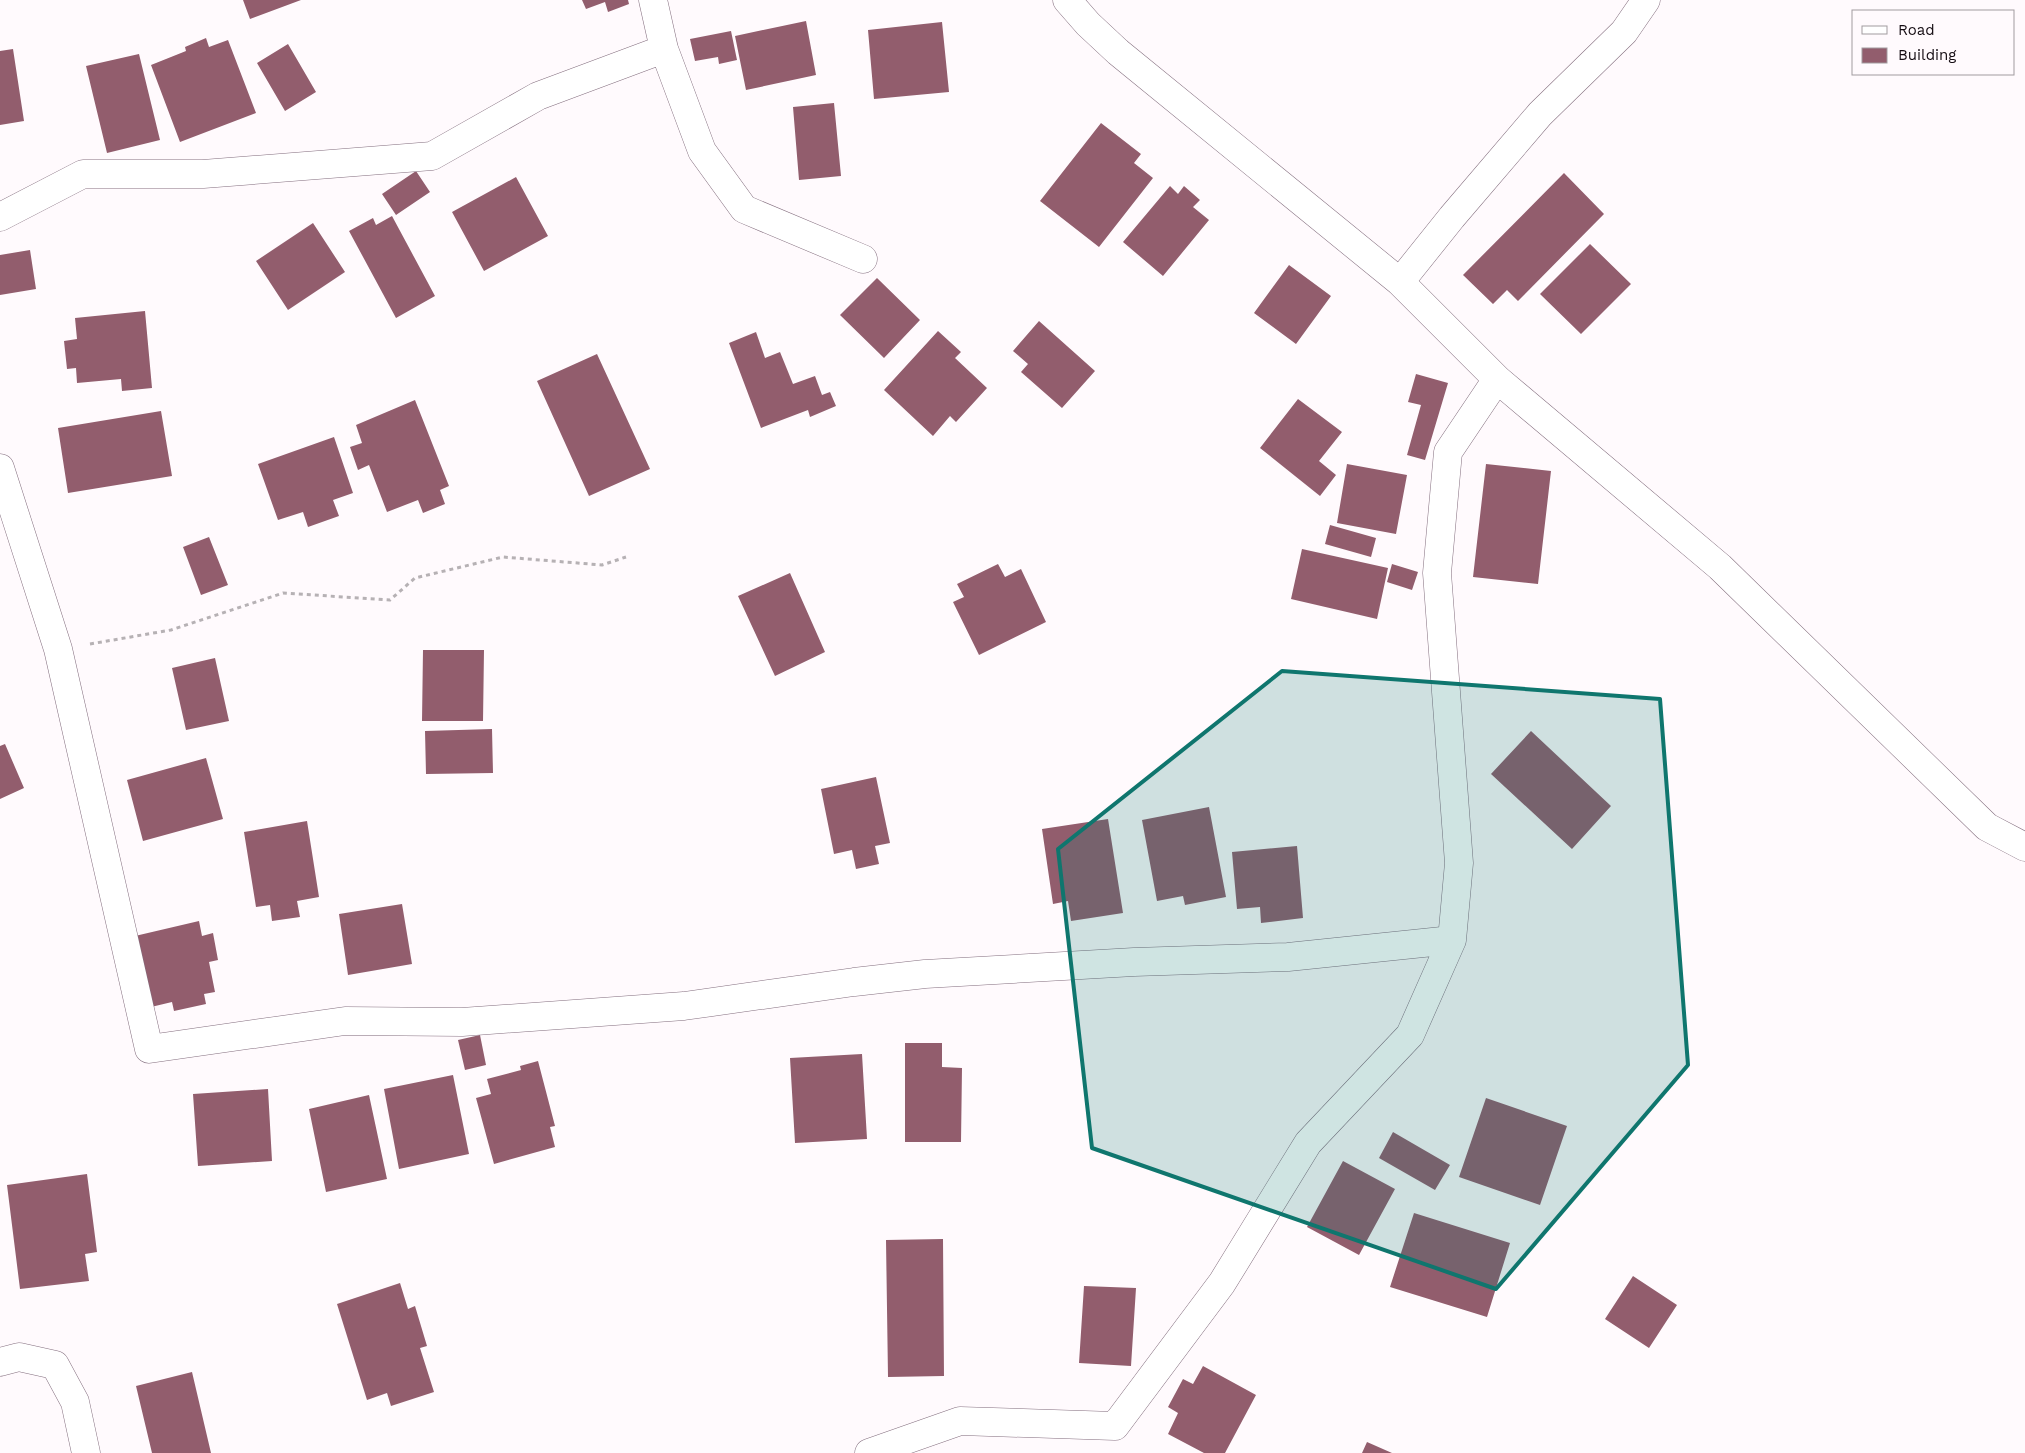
<svg xmlns="http://www.w3.org/2000/svg" width="2025" height="1453" viewBox="0 0 2025 1453" font-family="'Work Sans',sans-serif">
	<style>
		.building { fill: #925d6d }
		.lines { fill: none; stroke-linecap: round; stroke-linejoin: round }
		.minor-casing { stroke: #846f7f; stroke-width: 29 }
		.path { stroke: #b6b1b4; stroke-width: 3; stroke-dasharray: 4 4; stroke-linecap: butt }
		.minor { stroke: #fff; stroke-width: 28 }
		.marked { fill: #0f766e; fill-opacity: 0.2; stroke: #0f766e; stroke-width: 4; stroke-linejoin: round }
	</style>
	<rect width="100%" height="100%" fill="#fffafd"/>
	<path class="building" d="M243,0H301L250,19Z
		M582,0H628L629,4L608,12L605,2L586,9Z
		M806,21L816,75L746,90L735,36Z
		M942,22L949,92L874,99L868,30Z
		M731,31L737,60L719,64L718,57L695,61L690,39Z
		M206,38L209,47L228,40L256,113L180,142L151,65L186,51L185,47Z
		M288,44L316,92L285,111L257,63Z
		M13,49L24,121L0,125V51Z
		M139,54L160,140L107,153L86,66Z
		M834,103L841,176L799,180L793,107Z
		M1101,123L1141,154L1134,163L1153,178L1099,247L1040,201Z
		M416,171L430,192L396,215L382,194Z
		M1564,173L1604,214L1518,301L1507,290L1493,304L1463,275Z
		M516,177L548,236L484,271L452,212Z
		M1170,186L1178,194L1184,186L1200,200L1193,207L1209,220L1163,276L1123,242Z
		M392,216L435,296L396,318L349,231L373,218L376,225Z
		M313,223L345,272L288,310L256,261Z
		M1590,244L1631,284L1581,334L1540,294Z
		M30,250L36,289L0,295V255Z
		M1289,265L1331,296L1296,344L1254,313Z
		M877,278L920,320L884,358L840,315Z
		M145,311L152,388L122,391L121,379L77,383L76,368L67,369L64,341L77,339L75,318Z
		M1039,321L1095,371L1062,408L1021,372L1028,364L1013,351Z
		M938,331L961,352L955,358L987,388L956,422L950,416L933,436L884,390Z
		M756,332L765,358L780,352L793,384L815,376L822,395L830,392L836,406L810,417L808,410L761,428L729,343Z
		M597,354L650,469L589,496L537,381Z
		M1416,374L1448,383L1425,460L1407,455L1421,405L1408,402Z
		M1298,399L1342,432L1319,461L1336,475L1320,496L1260,448Z
		M415,400L449,486L440,490L445,504L423,513L418,500L387,512L369,465L358,470L350,447L362,443L356,425Z
		M161,411L172,476L68,493L58,428Z
		M334,437L353,493L333,500L339,516L308,527L303,512L278,520L258,464Z
		M1347,464L1407,475L1396,534L1337,523Z
		M1486,464L1551,471L1538,584L1473,577Z
		M1330,525L1376,538L1371,557L1325,544Z
		M209,537L228,585L201,595L183,547Z
		M1302,549L1388,568L1377,619L1291,599Z
		M998,564L1005,577L1021,569L1046,622L979,655L953,602L964,597L957,584Z
		M1392,564L1418,572L1412,590L1387,582Z
		M790,573L825,652L775,676L738,596Z
		M423,650H484L483,721H422Z
		M215,658L229,721L186,730L172,668Z
		M492,729L493,773L426,774L425,731Z
		M1531,731L1611,806L1572,849L1491,774Z
		M5,744L24,788L0,799V746Z
		M206,758L223,819L143,841L127,780Z
		M876,777L890,843L875,846L879,864L856,869L852,850L834,854L821,789Z
		M1209,807L1226,897L1185,905L1183,896L1157,901L1142,820Z
		M1108,819L1123,913L1071,921L1068,901L1053,904L1042,829Z
		M307,821L319,897L297,901L300,917L272,921L270,905L256,907L244,832Z
		M1297,846L1303,918L1261,923L1260,907L1237,909L1232,852Z
		M402,904L412,964L348,975L339,914Z
		M199,921L202,936L213,933L218,960L209,962L215,992L204,994L206,1004L174,1011L172,1002L151,1007L135,936Z
		M480,1035L486,1065L465,1070L458,1040Z
		M905,1043H942V1067L962,1068L961,1142H905Z
		M862,1054L867,1139L795,1143L790,1058Z
		M538,1061L555,1126L550,1127L555,1147L494,1164L476,1098L491,1094L487,1079L521,1070L520,1066Z
		M453,1075L469,1154L399,1169L384,1089Z
		M268,1089L272,1161L198,1166L193,1094Z
		M369,1095L387,1179L326,1192L309,1109Z
		M1486,1098L1567,1126L1540,1205L1459,1177Z
		M1393,1132L1450,1165L1435,1190L1379,1158Z
		M1343,1161L1395,1189L1359,1255L1307,1227Z
		M87,1174L97,1252L85,1254L89,1281L20,1289L7,1185Z
		M1414,1213L1510,1243L1487,1317L1390,1287Z
		M943,1239L944,1376L888,1377L886,1240Z
		M1633,1276L1677,1305L1649,1348L1605,1319Z
		M400,1283L408,1309L415,1306L427,1346L420,1348L434,1392L391,1406L387,1393L367,1400L337,1304Z
		M1084,1286L1136,1288L1131,1366L1079,1363Z
		M1203,1366L1256,1395L1225,1453H1204L1168,1434L1178,1413L1168,1407L1183,1379L1193,1384Z
		M192,1372L211,1453H152L136,1386Z
		M1367,1442L1392,1453H1362Z"/>
	<g class="lines">
		<defs>
			<path id="minor" d="M653,0L664,49L702,151L744,209L863,259
				M1067,0L1088,24L1118,52L1400,282L1497,379L1720,567L1987,827L2025,847
				M0,217L83,174H203L432,156L538,96L664,49
				M1400,282L1452,217L1540,114L1624,32L1646,0
				M0,468L58,649L149,1049L345,1021L462,1022L684,1006L854,982L925,974L1134,962L1288,957L1452,940
				M0,1362L19,1357L55,1365L75,1402L86,1453
				M869,1453L960,1421L1115,1426L1222,1283L1308,1143L1410,1035L1452,940L1459,863L1437,573L1448,452L1497,379"/>
		</defs>
		<use href="#minor" class="minor-casing"/>
		<path class="path" d="M90,644L171,630L283,593L390,600L415,578L503,557L602,565L626,557"/>
		<use href="#minor" class="minor"/>
	</g>
	<path class="marked" d="M1282,671L1660,699L1688,1065L1496,1289L1092,1148L1058,849Z"/>
	<rect x="1852" y="10" width="162" height="65" fill="#fffafd" stroke="#a19b9f"/>
	<rect x="1862" y="26" width="25" height="8" fill="#ffffff" stroke="#a19b9f"/>
	<text x="1898" y="35" font-size="15" fill="#140c12">Road</text>
	<rect x="1862" y="48" width="25" height="15" fill="#925d6d" stroke="#a19b9f"/>
	<text x="1898" y="60" font-size="15" fill="#140c12">Building</text>
</svg>
